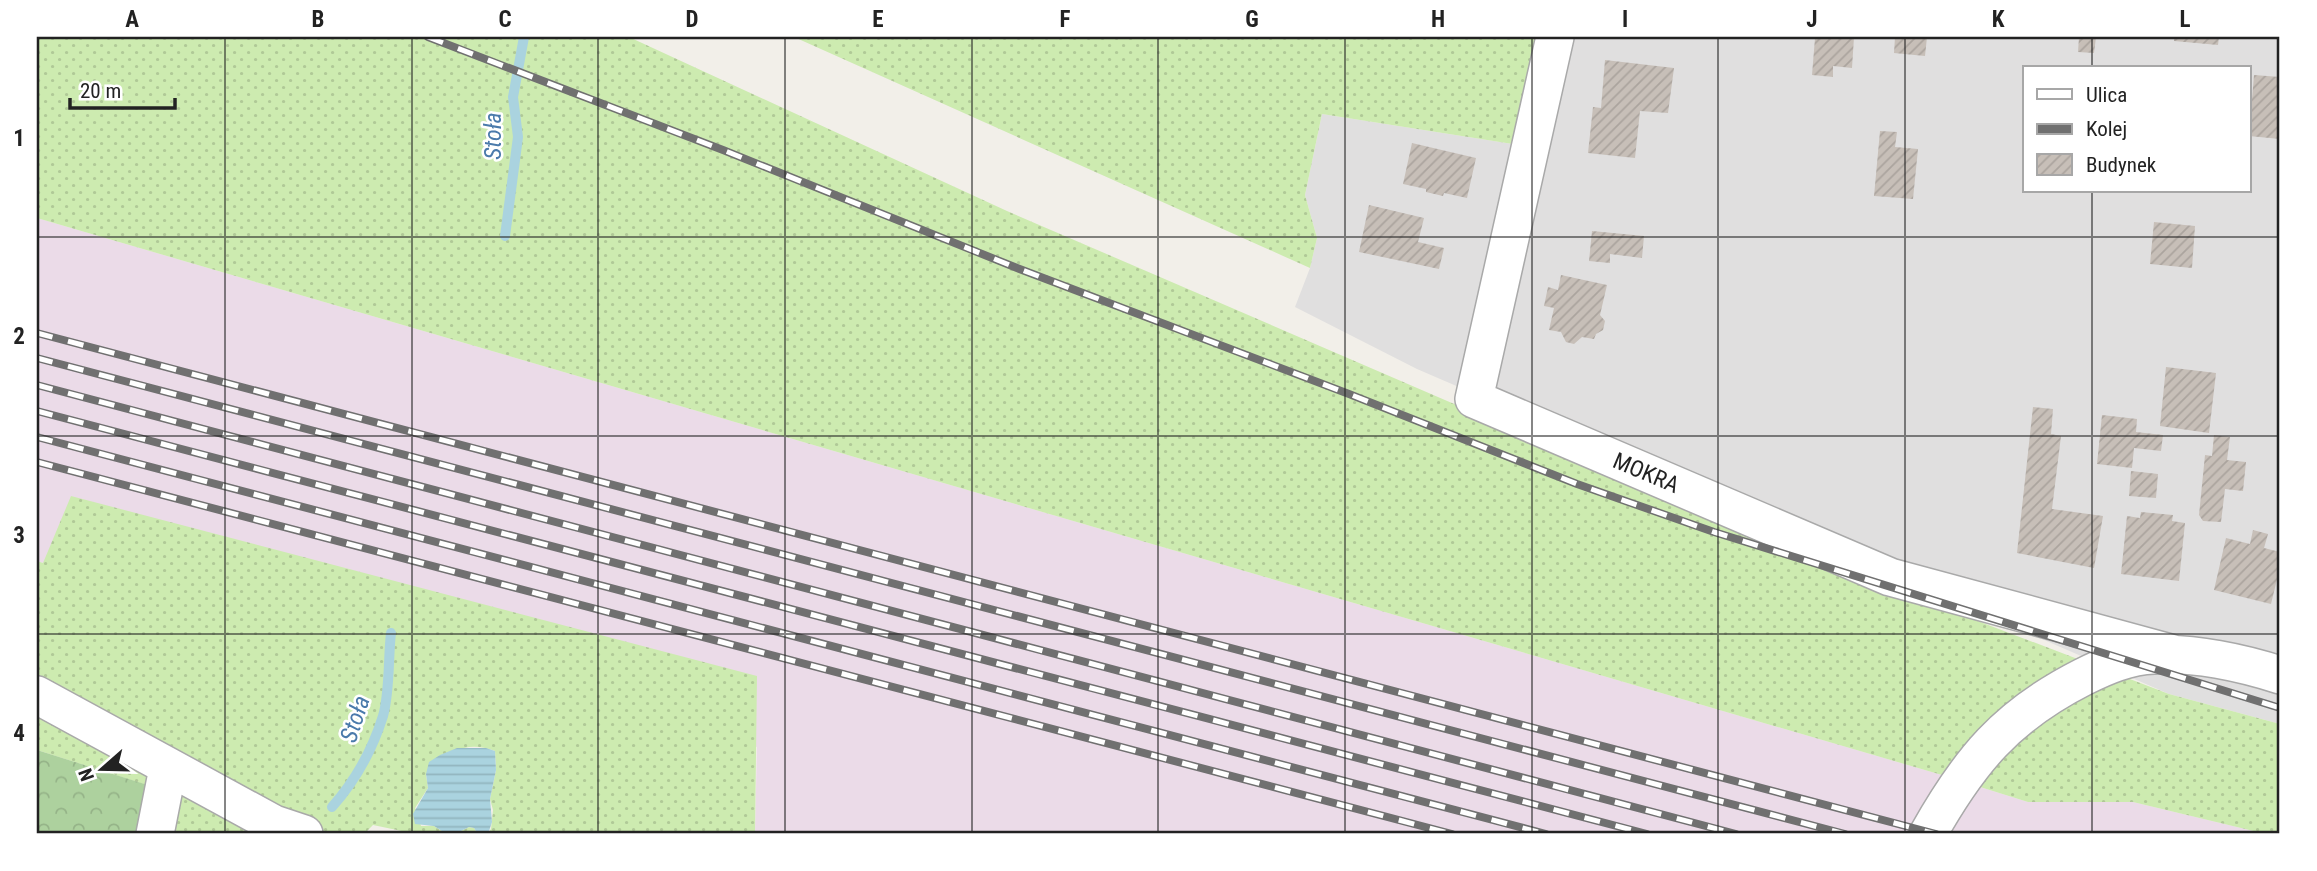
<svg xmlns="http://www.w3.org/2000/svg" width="2317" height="871" viewBox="0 0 2317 871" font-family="'Roboto Condensed',sans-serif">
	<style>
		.residential { fill: #e0dfdf; fill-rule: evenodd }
		.railway { fill: #ebdbe8 }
		.grass { fill: url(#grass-dots) }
		.forest { fill: url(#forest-crowns) }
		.water { fill: url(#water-rules) }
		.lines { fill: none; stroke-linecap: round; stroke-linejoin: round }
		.stream { stroke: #aad3df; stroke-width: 10 }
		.building { fill: url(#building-hatch) }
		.minor-casing { stroke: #a9a9a9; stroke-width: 40 }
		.minor { stroke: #fff; stroke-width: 37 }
		.rail-casing { stroke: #707070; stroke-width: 8 }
		.rail { stroke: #fff; stroke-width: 5; stroke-dasharray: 16; stroke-linecap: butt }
		.grid { fill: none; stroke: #222; stroke-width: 2; stroke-opacity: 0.55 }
		.labels { text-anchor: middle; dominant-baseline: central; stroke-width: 5; stroke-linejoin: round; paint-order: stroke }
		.street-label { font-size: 23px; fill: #222; stroke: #fff }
		.water-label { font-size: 24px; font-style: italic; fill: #4a7aab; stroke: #fff }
		.neatline { fill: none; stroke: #222; stroke-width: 2.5 }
		.grid-label { font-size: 23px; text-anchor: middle; font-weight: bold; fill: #222 }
	</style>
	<defs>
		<pattern id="grass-dots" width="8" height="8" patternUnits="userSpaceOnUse" patternTransform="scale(1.75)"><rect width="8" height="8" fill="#cdebb0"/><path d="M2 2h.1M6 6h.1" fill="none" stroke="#b0c997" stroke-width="1.8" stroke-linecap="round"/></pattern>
		<pattern id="forest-crowns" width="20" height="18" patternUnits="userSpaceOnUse" patternTransform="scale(1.75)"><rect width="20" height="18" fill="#add19e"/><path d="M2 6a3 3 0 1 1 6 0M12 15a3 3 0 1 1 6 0" fill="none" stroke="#95b388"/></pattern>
		<pattern id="water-rules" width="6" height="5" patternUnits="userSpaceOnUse" patternTransform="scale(1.75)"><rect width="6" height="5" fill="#aad3df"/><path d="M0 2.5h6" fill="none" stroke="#92b5bf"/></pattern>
		<pattern id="building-hatch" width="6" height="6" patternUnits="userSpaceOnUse" patternTransform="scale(1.75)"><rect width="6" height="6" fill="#c7bfb8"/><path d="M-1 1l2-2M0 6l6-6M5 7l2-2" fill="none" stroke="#aba49e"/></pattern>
	</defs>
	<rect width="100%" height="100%" fill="#f2efe9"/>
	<path class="residential" d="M1539,37H2280V724L2169,694L1417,369L1295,307L1310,268L1317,238L1305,195L1322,114L1519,145ZM2025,68H2249V191H2025Z"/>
	<path class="railway" d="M37,218L1942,775L2028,802H2133L2266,834H755L757,747L366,642L175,606L37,561Z"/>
	<path class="grass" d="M37,37H629L1007,211L1795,551L2169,694L2280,724V834H2266L2133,802H2028L1942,775L37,218Z
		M794,37H1539L1519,145L1322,114L1305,195L1317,238L1310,268Z
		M71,496L757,676L755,834H488L491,829L493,810L490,799L496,770L495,751C462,739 449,755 426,774L428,788L415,808L421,826H434L445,833L455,834L469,827L474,828L478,834H416L373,825L364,834H141L153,787L37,750V561L43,563Z"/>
	<path class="forest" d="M37,750L154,787L141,834H37Z"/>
	<path class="water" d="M457,748H486L495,751L496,770L490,799L492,822L488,834H478L474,828L469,827L455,834L445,833L434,826L415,824L413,814L428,788L426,774L429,762L440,755Z"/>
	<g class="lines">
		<path class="stream" d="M505,236L518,137L513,97L524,37
			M332,807C356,780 372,751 383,716C390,692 388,658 391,633"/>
	</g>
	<path class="building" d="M1821,37H1854L1852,68L1833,66V77L1812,75L1815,38Z
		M1895,37H1927L1925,56L1894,53Z
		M2079,37H2096L2094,53L2078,52Z
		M2174,37H2219L2218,45L2174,41Z
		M1605,60L1674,68L1668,113L1640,111L1635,158L1588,153L1593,107L1601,108Z
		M2254,75L2280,77V139L2249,136Z
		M1880,131L1897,132L1895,147L1918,149L1913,199L1874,196Z
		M1412,143L1476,158L1467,198L1444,193L1443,196L1426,192V189L1403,184Z
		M1369,205L1424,218L1418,242L1444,248L1439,269L1359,252Z
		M2154,222L2195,226L2192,268L2150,264Z
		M1592,231L1644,236L1642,258L1610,254V263L1589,261Z
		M1561,275L1607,285L1600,315L1605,321L1603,330L1596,334L1594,339L1582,337L1574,344L1566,342L1561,332L1549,330L1554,308L1544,306L1548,287L1558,290Z
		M2166,367L2216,373L2209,433L2160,426Z
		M2033,407L2053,409L2051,434L2061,436L2052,509L2103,516L2094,568L2017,553Z
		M2102,415L2137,419L2136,432L2163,435L2161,451L2134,448L2132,468L2097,464Z
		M2214,435L2230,437L2227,460L2246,462L2243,491L2225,489L2221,522L2203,521L2199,515L2205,455L2212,456Z
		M2131,471L2158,474L2156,498L2129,496Z
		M2141,512L2173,515L2172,521L2185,523L2179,581L2121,574L2127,516L2140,518Z
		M2253,530L2268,534L2264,548L2280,552V567L2271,604L2214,590L2226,538L2250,544Z"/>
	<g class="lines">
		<defs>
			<path id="minor" d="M1555,37L1474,399L1890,577L2174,654
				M37,695L274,824L304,834
				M155,834L168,768
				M1928,834C1969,761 2006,716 2083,677C2105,666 2128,656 2154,655C2193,652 2243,663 2280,675"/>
		</defs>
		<use href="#minor" class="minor-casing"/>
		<use href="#minor" class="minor"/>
		<defs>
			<path id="rail" d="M428,37L723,150L1017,268L1349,394L1577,484L1714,532L2280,708
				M37,333L1936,834
				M37,358L1845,834
				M37,385L1736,834
				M37,411L1647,834
				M37,437L1546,834
				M37,462L1452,834"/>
		</defs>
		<use href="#rail" class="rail-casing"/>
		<use href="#rail" class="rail"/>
	</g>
	<path class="grid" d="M225,37V834M412,37V834M598,37V834M785,37V834M972,37V834M1158,37V834M1345,37V834M1532,37V834M1718,37V834M1905,37V834M2092,37V68M2092,191V834M37,237H2280M37,436H2280M37,634H2280"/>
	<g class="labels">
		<g class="street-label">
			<text transform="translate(1646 473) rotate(23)">MOKRA</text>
		</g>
		<g class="water-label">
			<text transform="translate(493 136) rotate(-90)">Stoła</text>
			<text transform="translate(355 719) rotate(-72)">Stoła</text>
		</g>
	</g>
	<rect width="2317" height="871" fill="none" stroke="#ffffff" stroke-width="77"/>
	<rect x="2023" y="66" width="228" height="126" fill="#ffffff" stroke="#a7a7a7" stroke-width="2"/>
	<rect x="2037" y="89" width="35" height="10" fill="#ffffff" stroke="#a7a7a7" stroke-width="2"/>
	<text x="2086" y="102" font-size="21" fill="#222222">Ulica</text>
	<rect x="2037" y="124" width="35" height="10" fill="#707070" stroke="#a7a7a7" stroke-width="2"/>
	<text x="2086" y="136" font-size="21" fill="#222222">Kolej</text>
	<rect x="2037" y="154" width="35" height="21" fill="url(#building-hatch)" stroke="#a7a7a7" stroke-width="2"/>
	<text x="2086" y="172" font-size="21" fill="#222222">Budynek</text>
	<g transform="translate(102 769) rotate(250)" stroke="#ffffff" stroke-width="5" paint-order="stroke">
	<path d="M0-5L12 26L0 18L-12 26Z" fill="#222222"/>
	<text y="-10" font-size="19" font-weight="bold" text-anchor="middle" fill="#222222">N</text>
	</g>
	<path d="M70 98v10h105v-10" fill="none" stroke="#222222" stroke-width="3.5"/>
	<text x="80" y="98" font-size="21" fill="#222222" stroke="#ffffff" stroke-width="5" paint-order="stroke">20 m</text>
	<rect x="38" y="38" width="2240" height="794" class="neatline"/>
	<g class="grid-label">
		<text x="132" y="27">A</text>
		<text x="318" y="27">B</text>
		<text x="505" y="27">C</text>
		<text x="692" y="27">D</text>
		<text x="878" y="27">E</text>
		<text x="1065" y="27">F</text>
		<text x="1252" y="27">G</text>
		<text x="1438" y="27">H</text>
		<text x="1625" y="27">I</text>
		<text x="1812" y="27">J</text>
		<text x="1998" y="27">K</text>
		<text x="2185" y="27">L</text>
		<text x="19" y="146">1</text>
		<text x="19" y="344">2</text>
		<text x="19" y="543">3</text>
		<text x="19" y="741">4</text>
	</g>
</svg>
